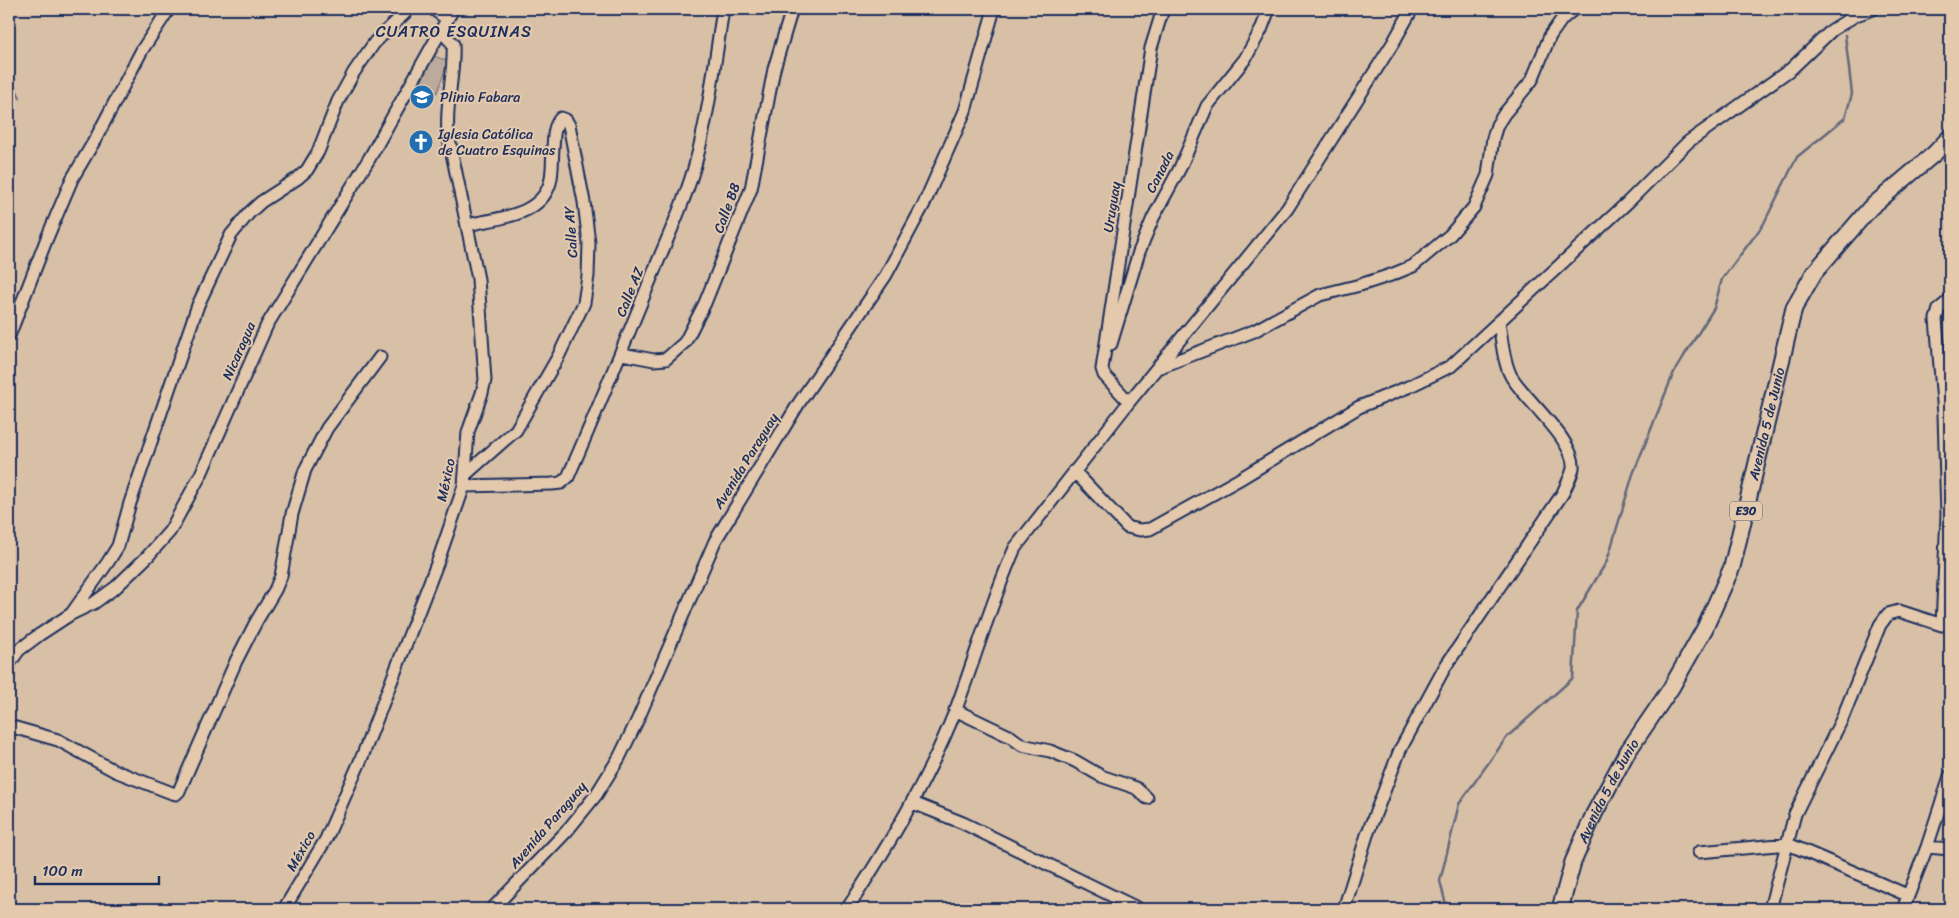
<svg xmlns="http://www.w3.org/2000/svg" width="1959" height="918" viewBox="0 0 1959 918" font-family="Sriracha,sans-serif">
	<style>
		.green { fill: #bcaa9c; stroke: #6c6c7d }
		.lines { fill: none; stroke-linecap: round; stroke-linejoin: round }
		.stream { stroke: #64677b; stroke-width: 2.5 }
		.minor-casing { stroke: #1b2f5e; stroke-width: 15 }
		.major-casing { stroke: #1b2f5e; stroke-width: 19 }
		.minor { stroke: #e4c9ac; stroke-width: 11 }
		.major { stroke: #e4c9ac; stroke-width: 15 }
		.labels { text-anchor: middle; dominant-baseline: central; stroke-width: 4; stroke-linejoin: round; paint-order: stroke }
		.shield { fill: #e4c9ac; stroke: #575d75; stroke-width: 1 }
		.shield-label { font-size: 12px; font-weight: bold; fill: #1b2f5e }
		.poi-label { font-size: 14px; fill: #1b2f5e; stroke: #e4c9ac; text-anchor: start }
		.street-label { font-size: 14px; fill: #1b2f5e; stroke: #e4c9ac }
		.quarter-label { font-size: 16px; letter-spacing: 1px; fill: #1b2f5e; stroke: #e4c9ac }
	</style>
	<rect width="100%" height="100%" fill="#d8c0a7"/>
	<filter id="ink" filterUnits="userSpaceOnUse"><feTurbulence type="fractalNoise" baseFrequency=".02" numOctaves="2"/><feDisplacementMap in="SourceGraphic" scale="10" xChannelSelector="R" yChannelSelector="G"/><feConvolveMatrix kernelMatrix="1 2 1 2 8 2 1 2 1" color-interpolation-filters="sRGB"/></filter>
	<g filter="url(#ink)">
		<path class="green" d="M431,55L448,61L437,93L420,87Z"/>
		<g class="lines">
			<path class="stream" d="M9,60L12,81L20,98
				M1447,909L1440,881L1459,804L1507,737L1573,678L1577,611L1607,561L1633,474L1674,372L1714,308L1722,279L1763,225L1797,157L1845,118L1852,94L1845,35"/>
			<defs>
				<path id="minor" d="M433,9L447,19
					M9,336L47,238L72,179L96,138L142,50L169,9
					M1111,344L1139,252L1153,218L1180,168L1207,106L1245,59L1261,30L1269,9
					M622,354L654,360L666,359L685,342L705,303L751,189L774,69L792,9
					M1160,367L1254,331L1320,295L1360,285L1391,275L1413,266L1450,235L1474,207L1488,175L1493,138L1497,125L1504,114L1532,80L1550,36L1562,19L1574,9
					M1129,402L1104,375L1102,369L1151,48L1163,9
					M1074,471L1127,527L1140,530L1150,529L1238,480L1359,407L1408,387L1451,366L1628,202L1688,142L1791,69L1832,30L1856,15L1873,9
					M466,474L516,430L558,357L584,303L588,276L589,243L584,202L569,125L566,120L561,118C553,126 554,138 553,148C552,159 553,172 550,183C540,217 496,218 468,225
					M464,486L552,484L561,483L568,477C598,409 626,340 654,271C668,236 685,202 695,165C709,114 715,61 723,9
					M72,613L108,562L118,546L130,503L198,305L231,235L249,213L261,202L298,178L307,170L318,152L338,101L354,72L375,42L409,9
					M9,664L19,650L39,635L71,614L94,603L116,587L147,557L170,531L201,474L267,325L369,159L453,9
					M955,710L1011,737L1022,745L1050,751L1075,761L1101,776L1136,788L1147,798
					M9,726L58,740L115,771L172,793L176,794L179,791L236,661L256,622L275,590L281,576L292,514L305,470L327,428L380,357
					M913,803L963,823L1139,909
					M1927,847L1950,776
					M1699,852L1788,844L1907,895
					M284,909L326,839L362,757L438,561L464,486L468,432L482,393L485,380L478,279L448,134C445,103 455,74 453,44L441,31
					M492,909L566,832L596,795L619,758L638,719L715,541L799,403L886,275L924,204L965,111L994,9
					M847,909C889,845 928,780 956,709C976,655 992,600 1015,548L1129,402L1287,209L1393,43L1412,9
					M1344,909L1367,835L1400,750L1445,667L1563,493C1566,485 1572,476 1573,468C1576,441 1525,400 1511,376C1503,361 1502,340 1499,323
					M1770,909L1795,814L1842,719L1880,625L1888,614L1899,611L1942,625L1947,515L1944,414L1936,319L1939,309L1950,300
					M1903,909L1927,847L1950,849"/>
				<g id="major">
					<path id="s1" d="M1560,909L1573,862L1594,814L1626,754L1671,688L1705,628L1732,567L1794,308L1814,273L1870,208L1935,153L1950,137"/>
				</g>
			</defs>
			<use href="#minor" class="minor-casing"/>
			<use href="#major" class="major-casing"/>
			<use href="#minor" class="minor"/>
			<use href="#major" class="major"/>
		</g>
	</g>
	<defs>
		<symbol id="school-disc" viewBox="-11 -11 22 22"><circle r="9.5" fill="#1f6fb2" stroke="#e4c9ac"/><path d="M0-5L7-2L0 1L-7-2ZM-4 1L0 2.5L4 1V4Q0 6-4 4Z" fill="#fff"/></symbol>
		<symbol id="church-disc" viewBox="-11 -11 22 22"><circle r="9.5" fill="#1f6fb2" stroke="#e4c9ac"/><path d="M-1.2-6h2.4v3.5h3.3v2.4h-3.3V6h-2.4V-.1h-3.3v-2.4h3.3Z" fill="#fff"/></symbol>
	</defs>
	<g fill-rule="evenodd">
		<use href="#school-disc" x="408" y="83" width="28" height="28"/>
		<use href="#church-disc" x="407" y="128" width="28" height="28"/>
	</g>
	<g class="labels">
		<rect class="shield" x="1730" y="501.5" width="32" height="19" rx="4"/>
		<g class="shield-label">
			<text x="1746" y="511">E30</text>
		</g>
		<g class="poi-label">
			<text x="440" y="97">Plinio Fabara</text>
			<text x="438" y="134">Iglesia Católica<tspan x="438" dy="16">de Cuatro Esquinas</tspan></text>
		</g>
		<g class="street-label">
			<text transform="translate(1160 172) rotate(-63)">Canada</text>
			<text transform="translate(1112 207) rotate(-81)">Uruguay</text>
			<text transform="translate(727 208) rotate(-70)">Calle B8</text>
			<text transform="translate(571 232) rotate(-94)">Calle AY</text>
			<text transform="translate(630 292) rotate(-68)">Calle AZ</text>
			<text transform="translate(239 351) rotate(-66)">Nicaragua</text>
			<text stroke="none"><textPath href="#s1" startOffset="532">Avenida 5 de Junio</textPath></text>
			<text transform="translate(746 461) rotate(-58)">Avenida Paraguay</text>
			<text transform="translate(446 480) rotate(-78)">México</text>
			<text stroke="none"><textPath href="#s1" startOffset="128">Avenida 5 de Junio</textPath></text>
			<text transform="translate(548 825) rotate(-49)">Avenida Paraguay</text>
			<text transform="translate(301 851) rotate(-60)">México</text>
		</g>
		<g class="quarter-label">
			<text x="454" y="31">CUATRO ESQUINAS</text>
		</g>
	</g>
	<rect width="1959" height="918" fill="none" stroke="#e4c9ac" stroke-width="30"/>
	<rect x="15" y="15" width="1929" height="888" fill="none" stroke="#1b2f5e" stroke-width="2" filter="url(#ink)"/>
	<path d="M35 876v8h124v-8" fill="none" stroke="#1b2f5e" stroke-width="2.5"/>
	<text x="42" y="876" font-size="15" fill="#1b2f5e" stroke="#e4c9ac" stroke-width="4" paint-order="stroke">100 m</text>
</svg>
